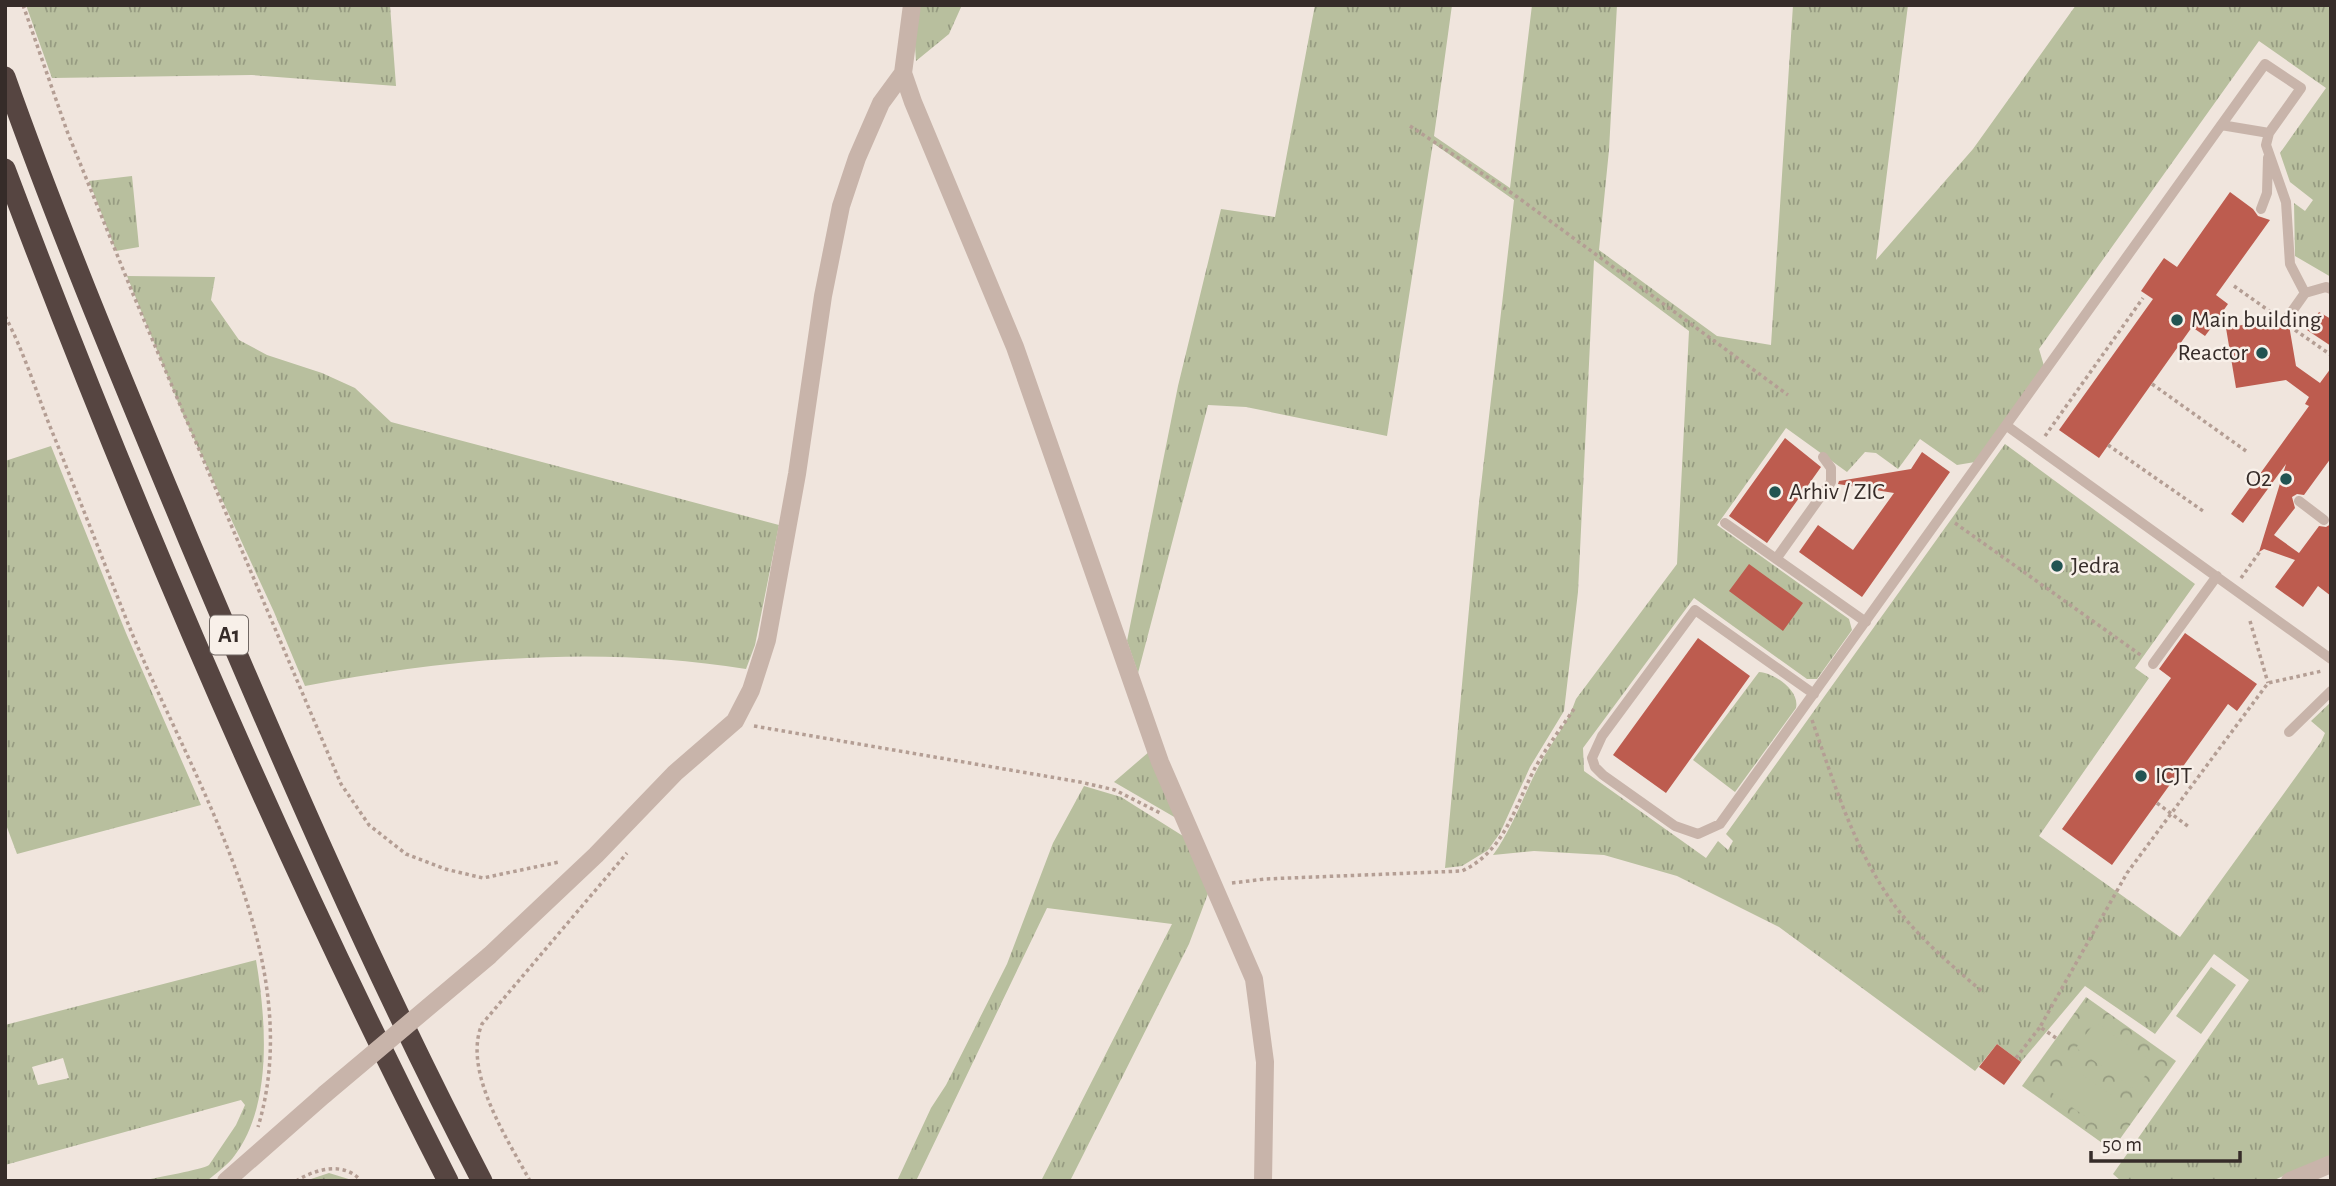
<svg xmlns="http://www.w3.org/2000/svg" width="2336" height="1186" viewBox="0 0 2336 1186" font-family="'Alegreya Sans',sans-serif">
	<style>
		.grass { fill: url(#grass-tufts); fill-rule: evenodd }
		.forest { fill: url(#forest-crowns) }
		.pitch { fill: #b8bf9e }
		.building { fill: #bd5c4f }
		.lines { fill: none; stroke-linecap: round; stroke-linejoin: round }
		.path { stroke: #b49e94; stroke-width: 3.5; stroke-dasharray: 3.5 3.5; stroke-linecap: butt }
		.lane { stroke: #c8b4aa; stroke-width: 10 }
		.street { stroke: #c8b4aa; stroke-width: 18 }
		.highway { stroke: #564541; stroke-width: 21 }
		.street-bridge { stroke: #c8b4aa; stroke-width: 18 }
		.poi-dot { fill: #225452; stroke: #f8f0e9; stroke-width: 2.5 }
		.labels { text-anchor: middle; dominant-baseline: central; stroke-width: 5; stroke-linejoin: round; paint-order: stroke }
		.shield { fill: #f8f0e9; stroke: #706763; stroke-width: 2 }
		.shield-label { font-size: 23px; font-weight: bold; fill: #362c29 }
		.poi-label { font-size: 24px; fill: #362c29; stroke: #f8f0e9; text-anchor: start }
	</style>
	<defs>
		<pattern id="grass-tufts" width="24" height="20" patternUnits="userSpaceOnUse" patternTransform="scale(1.75)"><rect width="24" height="20" fill="#b8bf9e"/><path d="M3 7l-1-3M5 7V3M7 7l1-3M15 17l-1-3M17 17v-4M19 17l1-3" fill="none" stroke="#969b81"/></pattern>
		<pattern id="forest-crowns" width="20" height="18" patternUnits="userSpaceOnUse" patternTransform="scale(1.75)"><rect width="20" height="18" fill="#b8bf9e"/><path d="M2 6a3 3 0 1 1 6 0M12 15a3 3 0 1 1 6 0" fill="none" stroke="#969b81"/></pattern>
	</defs>
	<rect width="100%" height="100%" fill="#f0e5dd"/>
	<path class="grass" d="M26,5H390L396,86L252,75L52,78Z
		M919,5H962L949,34L916,61L914,30Z
		M1315,5H1452L1434,136L1510,188L1532,5H1617L1609,150L1599,250L1717,336L1771,345L1793,5H1908L1876,260L1973,149L2076,5H2331V277L2295,256L2294,203L2305,211L2313,200L2290,182L2280,153L2326,88L2259,41L2039,349L2044,366L1975,462L1957,465L1920,439L1898,469L1876,453L1865,452L1847,472L1786,428L1717,525L1849,619L1852,630L1817,679H1807L1694,598L1583,748L1584,771L1706,858L1718,841L1728,850L1733,841L1726,834L2005,444L2195,584L2135,668L2149,678L2039,836L2180,937L2321,742L2325,733L2311,721L2331,702V1155L2272,1181H2121L2113,1174L2249,980L2214,954L2155,1034L2085,986L2021,1062L1997,1044L1975,1071L1779,927L1677,876L1604,855L1534,851L1493,855C1514,826 1524,793 1541,762C1553,740 1568,723 1576,699L1677,564L1689,331L1594,260L1578,592L1564,711L1530,767L1500,833L1488,850L1462,866L1445,868L1478,512L1514,200L1433,143L1387,436L1246,407L1208,405L1138,673L1127,641L1178,386L1221,209L1275,217Z
		M132,176L139,247L116,251L89,181Z
		M127,276L215,277L211,300L239,340L267,355L322,373L355,388L391,422L779,525L755,645L746,669C598,645 451,658 305,686L274,612L184,417Z
		M51,446L126,633L201,805L17,854L5,822V461Z
		M1759,672C1775,673 1800,691 1796,708L1735,792L1693,760Z
		M1150,751L1176,818L1114,782Z
		M1084,786L1121,797L1183,836L1209,891L1189,944L1070,1181H1041L1172,924L1047,908L916,1181H897L931,1108L946,1085L1007,964L1053,843Z
		M256,960C266,1019 273,1104 235,1155C228,1165 216,1173 207,1181H143C156,1177 202,1170 209,1165L236,1125L245,1105L241,1100L5,1165V1025ZM63,1058L69,1078L38,1085L32,1067Z
		M329,1173L355,1181H305Z"/>
	<path class="forest" d="M2086,997L2176,1061L2112,1150L2022,1086Z"/>
	<path class="pitch" d="M2211,967L2236,985L2201,1034L2176,1016Z
		M2095,1022L2154,1063L2135,1090L2076,1048Z
		M2066,1063L2124,1104L2105,1131L2047,1089Z"/>
	<path class="building" d="M2230,192L2253,209L2258,216L2270,220L2216,295L2228,304L2211,328L2205,336L2192,327L2099,458L2059,430L2153,299L2141,291L2152,275L2164,258L2177,267Z
		M2319,312L2331,319V346L2307,330Z
		M2280,318L2289,325L2296,366L2320,383L2331,368V458L2304,495L2297,494L2292,497L2295,508L2274,535L2299,553L2319,526L2326,527L2331,524V596L2318,586L2303,607L2275,587L2295,560L2264,549L2259,552L2286,464L2243,523L2231,514L2309,406L2305,404L2309,397L2286,380L2236,388L2226,328Z
		M1785,438L1821,467L1767,543L1729,516Z
		M1922,452L1950,472L1862,597L1799,552L1818,525L1853,550L1894,493L1838,484L1839,481L1911,469Z
		M1749,564L1803,603L1783,631L1729,591Z
		M2185,633L2257,684L2237,711L2228,704L2112,865L2062,829L2171,678L2159,669Z
		M1698,638L1750,676L1666,793L1613,755Z
		M1997,1044L2021,1062L2004,1085L1979,1067Z"/>
	<g class="lines">
		<path class="path" d="M23,5L67,131L133,294L341,784L369,825L406,854L445,869L483,878L559,862
			M1410,126L1516,196L1788,395
			M2234,286L2275,315
			M5,316C23,350 35,388 49,424C75,488 100,552 125,616C186,771 310,954 258,1127
			M2295,330L2331,355
			M2152,384L2246,451
			M2045,436L2143,298
			M2108,445L2203,511
			M1955,523L2142,656
			M2241,578L2261,550
			M2250,621L2268,683
			M1812,720C1834,783 1855,852 1895,906C1920,939 1952,966 1984,993
			M754,726L1080,782L1115,790L1162,814
			M2157,803L2189,827
			M1232,883L1265,879L1462,871C1505,851 1514,808 1535,768C1546,748 1561,728 1574,709
			M2056,1038L2040,1027L2127,873L2268,683L2322,671
			M2016,1058L2040,1027
			M296,1181C315,1169 345,1161 361,1181
			M530,1181C508,1140 462,1071 482,1024L627,853"/>
		<path class="lane" d="M2221,125L2269,133L2266,145L2286,202L2290,264L2305,293L2326,287L2331,289
			M2261,209L2267,193L2268,158
			M2288,317L2305,293
			M2007,426L2331,659
			M2299,501L2324,520
			M1725,523L1866,622
			M1776,559L1831,482V468L1823,457
			M2153,664L2217,576
			M1814,694L1695,610L1602,736L1592,758L1595,767L1603,775L1675,826L1698,834L1720,824L2265,64L2301,88L2269,133
			M2289,732L2331,691"/>
		<path class="street" d="M912,5L903,73L913,102L1015,347L1160,762L1254,979L1265,1062L1263,1181
			M489,956L596,855L675,773L735,721L751,690L767,640L797,474L823,296L841,206L857,158L881,103L903,73
			M226,1181L325,1094
			M2290,1181L2331,1164"/>
		<path class="highway" d="M5,77C61,235 126,389 190,543C281,759 374,974 482,1181
			M5,169C135,514 280,853 448,1181"/>
		<path class="street-bridge" d="M325,1094L489,956"/>
	</g>
	<g class="poi-dot">
		<circle cx="2177" cy="320" r="7"/>
		<circle cx="2262" cy="353" r="7"/>
		<circle cx="2286" cy="479" r="7"/>
		<circle cx="1775" cy="492" r="7"/>
		<circle cx="2057" cy="566" r="7"/>
		<circle cx="2141" cy="776" r="7"/>
	</g>
	<g class="labels">
		<rect class="shield" x="210" y="615.5" width="38" height="39" rx="5"/>
		<g class="shield-label">
			<text x="229" y="635">A1</text>
		</g>
		<g class="poi-label">
			<text x="2191" y="320">Main building</text>
			<text x="2248" y="353" text-anchor="end">Reactor</text>
			<text x="2272" y="479" text-anchor="end">O2</text>
			<text x="1789" y="492">Arhiv / ZIC</text>
			<text x="2071" y="566">Jedra</text>
			<text x="2155" y="776">ICJT</text>
		</g>
	</g>
	<rect width="2336" height="1186" fill="none" stroke="#362c29" stroke-width="14"/>
	<path d="M2091 1151v10h149v-10" fill="none" stroke="#362c29" stroke-width="3.5"/>
	<text x="2102" y="1151" font-size="21" fill="#362c29" stroke="#f8f0e9" stroke-width="5" paint-order="stroke">50 m</text>
</svg>
